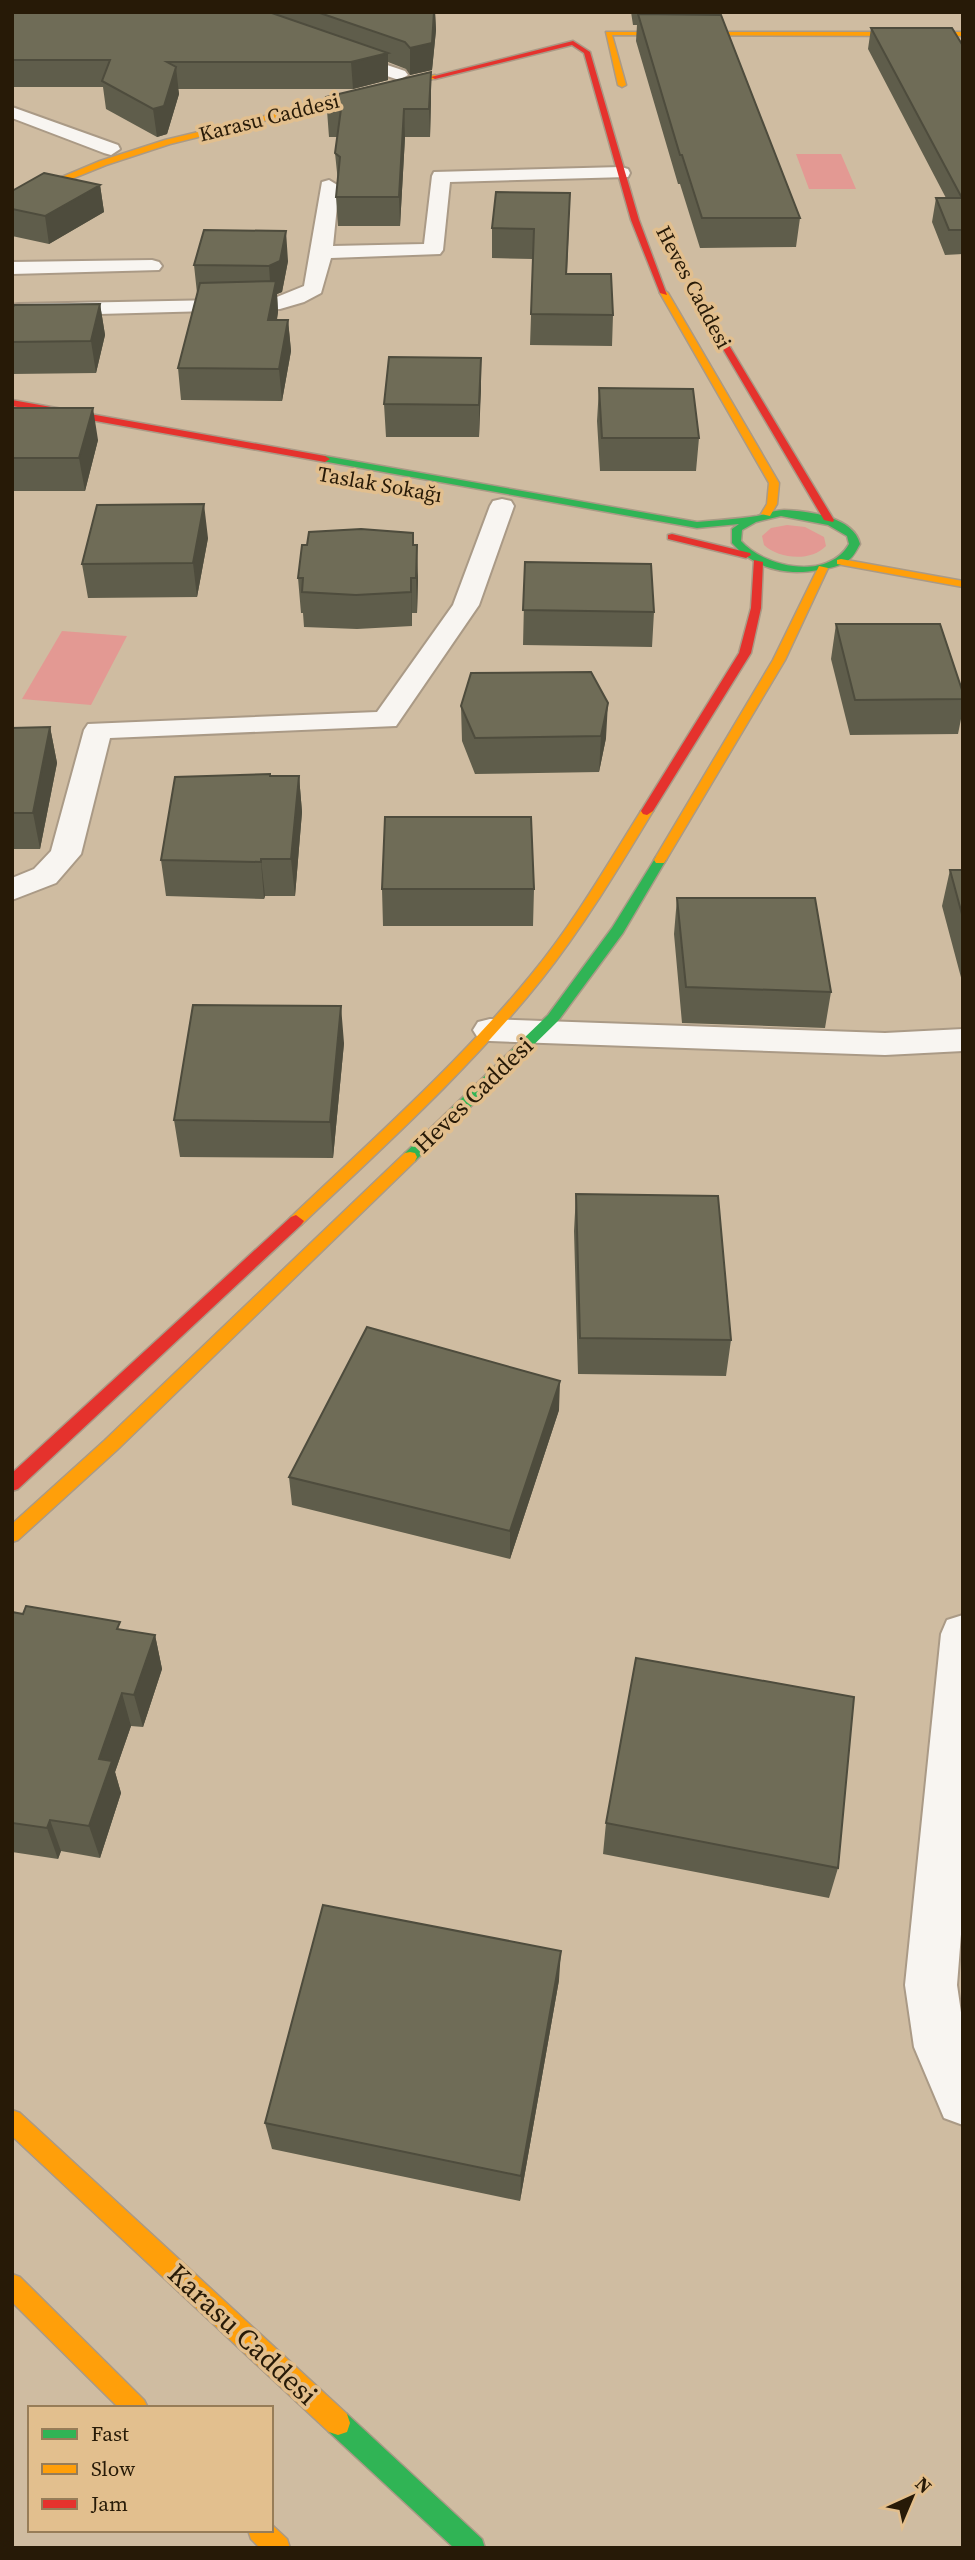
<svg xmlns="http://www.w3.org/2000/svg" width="975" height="2560" viewBox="0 0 975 2560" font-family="'Source Serif 4',serif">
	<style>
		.green { fill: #e39993 }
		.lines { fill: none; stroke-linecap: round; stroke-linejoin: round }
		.street-casing { stroke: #aa9a86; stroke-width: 4 }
		.fast-casing { stroke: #aa9a86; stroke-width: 3 }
		.slow-casing { stroke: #aa9a86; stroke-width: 3 }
		.jam-casing { stroke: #aa9a86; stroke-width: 3 }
		.street { fill: #f8f5f1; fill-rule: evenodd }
		.fast { fill: #30b455; fill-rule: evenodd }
		.slow { fill: #ff9f0a; fill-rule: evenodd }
		.jam { fill: #e5322d; fill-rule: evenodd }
		.wall { fill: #5f5d4b }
		.shaded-wall { fill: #4e4c3d }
		.building { fill: #6f6c57; stroke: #4e4c3d; stroke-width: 2 }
		.labels { text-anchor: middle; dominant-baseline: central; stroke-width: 7; stroke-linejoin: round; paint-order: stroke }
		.far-street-label { font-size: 21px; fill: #271a07; stroke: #e2bf8e }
		.street-label { font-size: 24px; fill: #271a07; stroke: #e2bf8e }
		.near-street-label { font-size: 28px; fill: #271a07; stroke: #e2bf8e }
	</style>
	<rect width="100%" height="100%" fill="#cfbca1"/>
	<path class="green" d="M796,154H841L856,189H809Z
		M787,525L805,527L824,537L826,546C811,562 779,559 764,545L762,536L771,528Z
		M62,631L127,636L91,705L22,699Z"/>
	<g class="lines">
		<defs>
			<path id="street" d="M339,49L405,71L408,75L399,80L333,58L331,54L333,50Z
				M12,107L118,145L120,149L111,155L104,153L12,118Z
				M621,167L628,169L630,173L628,177L450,182L443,250L440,254L331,258L321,293L304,302L280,309L25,316L20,326L12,327V305L18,304L272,299L304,286L322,182L329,180L339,186L333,246L424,244L432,176L434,172Z
				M152,260L159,262L162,266L159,270L12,274V262Z
				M502,499L511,501L514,506L479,605L396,726L110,738L81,854L56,883L12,900V878L34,869L51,851L84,730L88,724L377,712L453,605L490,506L493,501Z
				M490,1019L885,1033L963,1029V1051L885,1055L490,1041L478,1038L473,1030L478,1022Z
				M963,1615V1909L957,1985L963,2026V2125L944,2118L914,2047L905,1985L941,1634L947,1620Z"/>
			<path id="fast" d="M325,456L697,522C717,520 738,519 757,516C766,514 775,510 784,510C809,511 854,517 860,544C856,551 853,558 846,562C838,567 828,568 819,570C786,576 755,569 732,543V529L739,524L697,528L322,461L320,459ZM781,516L828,525L847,536L849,544C828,581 765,568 741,541L742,530L756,522Z
				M660,856L666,860L623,933L558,1021L415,1161H405L403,1157L405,1153L548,1015L612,928L656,857Z
				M338,2411L347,2414L482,2539L485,2548H454L329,2432L326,2423L329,2414Z"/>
			<path id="slow" d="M606,32H963V36L612,35L626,85L622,87L618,85Z
				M435,75L437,78L170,144L106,165L12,203V198L100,161L165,140Z
				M664,290L668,293L779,483L777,504L770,516L761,514L767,504L769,483L660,293Z
				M841,559L963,581V587L837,564V560Z
				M819,566L828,568L785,660L666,860L664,863H656L654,860L773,660Z
				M647,807L653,811C618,869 583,927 541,980C470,1069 384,1146 301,1225H291L288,1221L291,1217C373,1139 459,1063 531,975C573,924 606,867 641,811Z
				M410,1152L415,1153L417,1157L415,1161L117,1450L18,1540L12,1542V1524L105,1440L405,1153Z
				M12,2110L20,2113L347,2414L350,2423L347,2432L338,2435L329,2432L12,2136Z
				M12,2274L20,2277L144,2400L148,2408H119L12,2302Z
				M271,2524L287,2539L290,2548H260L251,2539L248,2530H271Z"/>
			<path id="jam" d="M573,41L590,52L639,220L667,295L660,293L631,220L584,53L572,45L435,79L431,77Z
				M717,329L721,332L834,520L833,522L824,520L713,332Z
				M12,400L325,456L330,459L325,462L12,406Z
				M672,534L750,553L751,555L746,558L668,539V535Z
				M754,560L763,562L761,608L751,653L653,811L647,815L643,814L641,811L739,653L751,608Z
				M296,1215L304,1221L301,1225L18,1489L12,1491V1473L291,1217Z"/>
		</defs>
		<use href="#street" class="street-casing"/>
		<use href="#fast" class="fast-casing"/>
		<use href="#slow" class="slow-casing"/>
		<use href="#jam" class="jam-casing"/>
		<use href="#street" class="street"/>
		<use href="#fast" class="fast"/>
		<use href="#slow" class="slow"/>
		<use href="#jam" class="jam"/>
	</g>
	<path class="wall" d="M12,12H435L436,30L432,70L410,75L406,69L388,62V80L353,89H178L179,94L167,134L157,137L106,109L103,87H12Z
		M631,12H715L714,15L800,218L796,247L700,248L680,184H678L636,41L637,25H633Z
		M871,28L963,46V254L945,255L932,222L936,198H946L868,49Z
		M431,72V99L430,137H405L400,226H338L336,197L338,182L335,153L337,137H329L326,97Z
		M100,185L104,212L49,244L12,236V191Z
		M570,193L567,274L613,315L612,346L530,345L533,259L492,258V228Z
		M288,261L282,292L277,294L278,312L277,320H288L291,351L282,401L181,400L178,368L197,293L194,265Z
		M100,304L105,335L96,373L12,374V309Z
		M481,358L479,437H386L384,404Z
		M599,388L699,438L696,471H600L597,421Z
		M12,408L98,440L85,491H12Z
		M413,533V545L418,579L417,613H412V626L357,629L304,627L303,613H301L298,578L307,545Z
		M208,538L197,597L88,598L82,564Z
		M525,562L654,612L652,647L523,645Z
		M836,624L963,693V709L958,734L850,735L831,659Z
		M591,672L606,738L599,772L475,774L462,741L461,706Z
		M50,727L57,763L40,849H12V728Z
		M270,774V776H299L302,812L295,896H265L264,899L166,896L161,860Z
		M950,870H963V985L942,906Z
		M382,889H534L533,926H383Z
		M677,898L831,992L825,1028L682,1023L674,934Z
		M344,1043L333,1158L180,1157L174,1120Z
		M576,1194L731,1340L726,1376L578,1374L574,1231Z
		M559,1410L510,1559L292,1505L289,1477Z
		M12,1612L155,1635L162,1669L143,1727L131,1726L115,1772L121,1793L100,1858L61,1851L58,1859L12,1852Z
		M606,1823L838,1868L829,1898L603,1854Z
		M559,1980L520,2201L272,2149L265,2123Z"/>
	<path class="shaded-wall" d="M434,12H435L436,30L432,70L410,75V48Z
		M388,53V80L353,89L351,62Z
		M176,67L179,94L167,134L157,137L153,109Z
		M431,72V99L430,137L429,109Z
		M404,109L405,137L400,226L399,197Z
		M100,185L104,212L49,244L45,216Z
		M286,231L288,261L282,292L277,294L278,312L271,351L268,320L271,296L269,266Z
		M100,304L105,335L96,373L91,341Z
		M288,320L291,351L282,401L279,369Z
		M481,358V390L479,437V405Z
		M93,408L98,440L85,491L79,458Z
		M204,504L208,538L197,597L193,563Z
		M417,545L418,579L417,613L416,578Z
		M411,578L412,613V626L411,592Z
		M608,703L606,738L599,772L601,736Z
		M50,727L57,763L40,849L33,813Z
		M299,776L302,812L295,896L291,859Z
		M261,859L265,896L264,899L261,862Z
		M341,1006L344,1043L333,1158L330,1122Z
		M560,1381L559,1410L510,1559V1531Z
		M155,1635L162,1669L143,1727L134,1695Z
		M122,1693L131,1726L115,1772L121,1793L100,1858L89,1826L99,1759Z
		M50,1820L61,1851L58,1859L47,1828Z
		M561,1951L559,1980L520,2201L521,2176Z"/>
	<path class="building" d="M12,12H269L388,53L351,62H167L176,67L164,106L153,109L102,81L110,60H12Z
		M317,12H434L432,43L410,48L405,42Z
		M638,14L721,15L800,218H702L682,155H680Z
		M871,28H952L963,46V230H949L936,198H962Z
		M431,72L429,109H404L399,197H336L340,157L335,153L341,109H328L326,97Z
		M44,173L100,185L45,216L12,209V191Z
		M496,192L570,193L566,274H611L613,315L531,314L534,229L492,228Z
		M204,230L286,231L280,261L269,266L194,265Z
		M276,281L268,320H288L279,369L178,368L200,283Z
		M100,304L91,341L12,342V309L14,305Z
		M389,357L481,358L479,405L384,404Z
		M599,388L693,389L699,438H602Z
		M12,408H93L79,458H12Z
		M204,504L193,563L82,564L97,505Z
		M361,529L413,533V545H417L416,578H411V592L356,595L302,592L303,578H298L302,545H307L309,532Z
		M525,562L651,564L654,612L523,610Z
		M836,624H940L963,693V699L855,700Z
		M591,672L608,703L601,736L475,738L461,706L471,673Z
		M50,727L33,813H12V728Z
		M270,774V776H299L291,859H261V862L161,860L175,777Z
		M385,817H531L534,889H382Z
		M950,870H963V918Z
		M677,898H815L831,992L686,987Z
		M193,1005L341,1006L330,1122L174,1120Z
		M576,1194L718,1196L731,1340L580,1338Z
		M367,1327L560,1381L510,1531L289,1477Z
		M26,1606L120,1622L117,1629L155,1635L134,1695L122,1693L99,1759L112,1761L89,1826L50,1820L47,1828L12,1823V1612L23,1614Z
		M636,1658L854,1697L838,1868L606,1823Z
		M323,1905L561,1951L521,2176L265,2123Z"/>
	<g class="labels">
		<g class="far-street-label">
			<text transform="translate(269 117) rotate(-14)">Karasu Caddesi</text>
			<text transform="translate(694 287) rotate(62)">Heves Caddesi</text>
			<text transform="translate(380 484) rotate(10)">Taslak Sokağı</text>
		</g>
		<g class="street-label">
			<text transform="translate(473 1095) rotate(-44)">Heves Caddesi</text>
		</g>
		<g class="near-street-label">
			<text transform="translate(243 2334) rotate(43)">Karasu Caddesi</text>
		</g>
	</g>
	<rect width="975" height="2560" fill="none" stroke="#271a07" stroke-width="28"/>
	<rect x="28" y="2406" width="245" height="126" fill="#e2bf8e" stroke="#977d58" stroke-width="2"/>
	<rect x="42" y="2429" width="35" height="10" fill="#30b455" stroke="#977d58" stroke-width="2"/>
	<text x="91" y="2441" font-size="21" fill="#271a07">Fast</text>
	<rect x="42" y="2464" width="35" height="10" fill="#ff9f0a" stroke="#977d58" stroke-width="2"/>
	<text x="91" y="2476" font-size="21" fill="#271a07">Slow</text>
	<rect x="42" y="2499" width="35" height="10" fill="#e5322d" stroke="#977d58" stroke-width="2"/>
	<text x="91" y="2511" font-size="21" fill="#271a07">Jam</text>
	<g transform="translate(912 2497) rotate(44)" stroke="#e2bf8e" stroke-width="5" paint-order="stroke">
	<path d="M0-5L12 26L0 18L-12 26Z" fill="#271a07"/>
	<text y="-10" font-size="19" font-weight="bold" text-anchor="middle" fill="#271a07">N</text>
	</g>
</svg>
